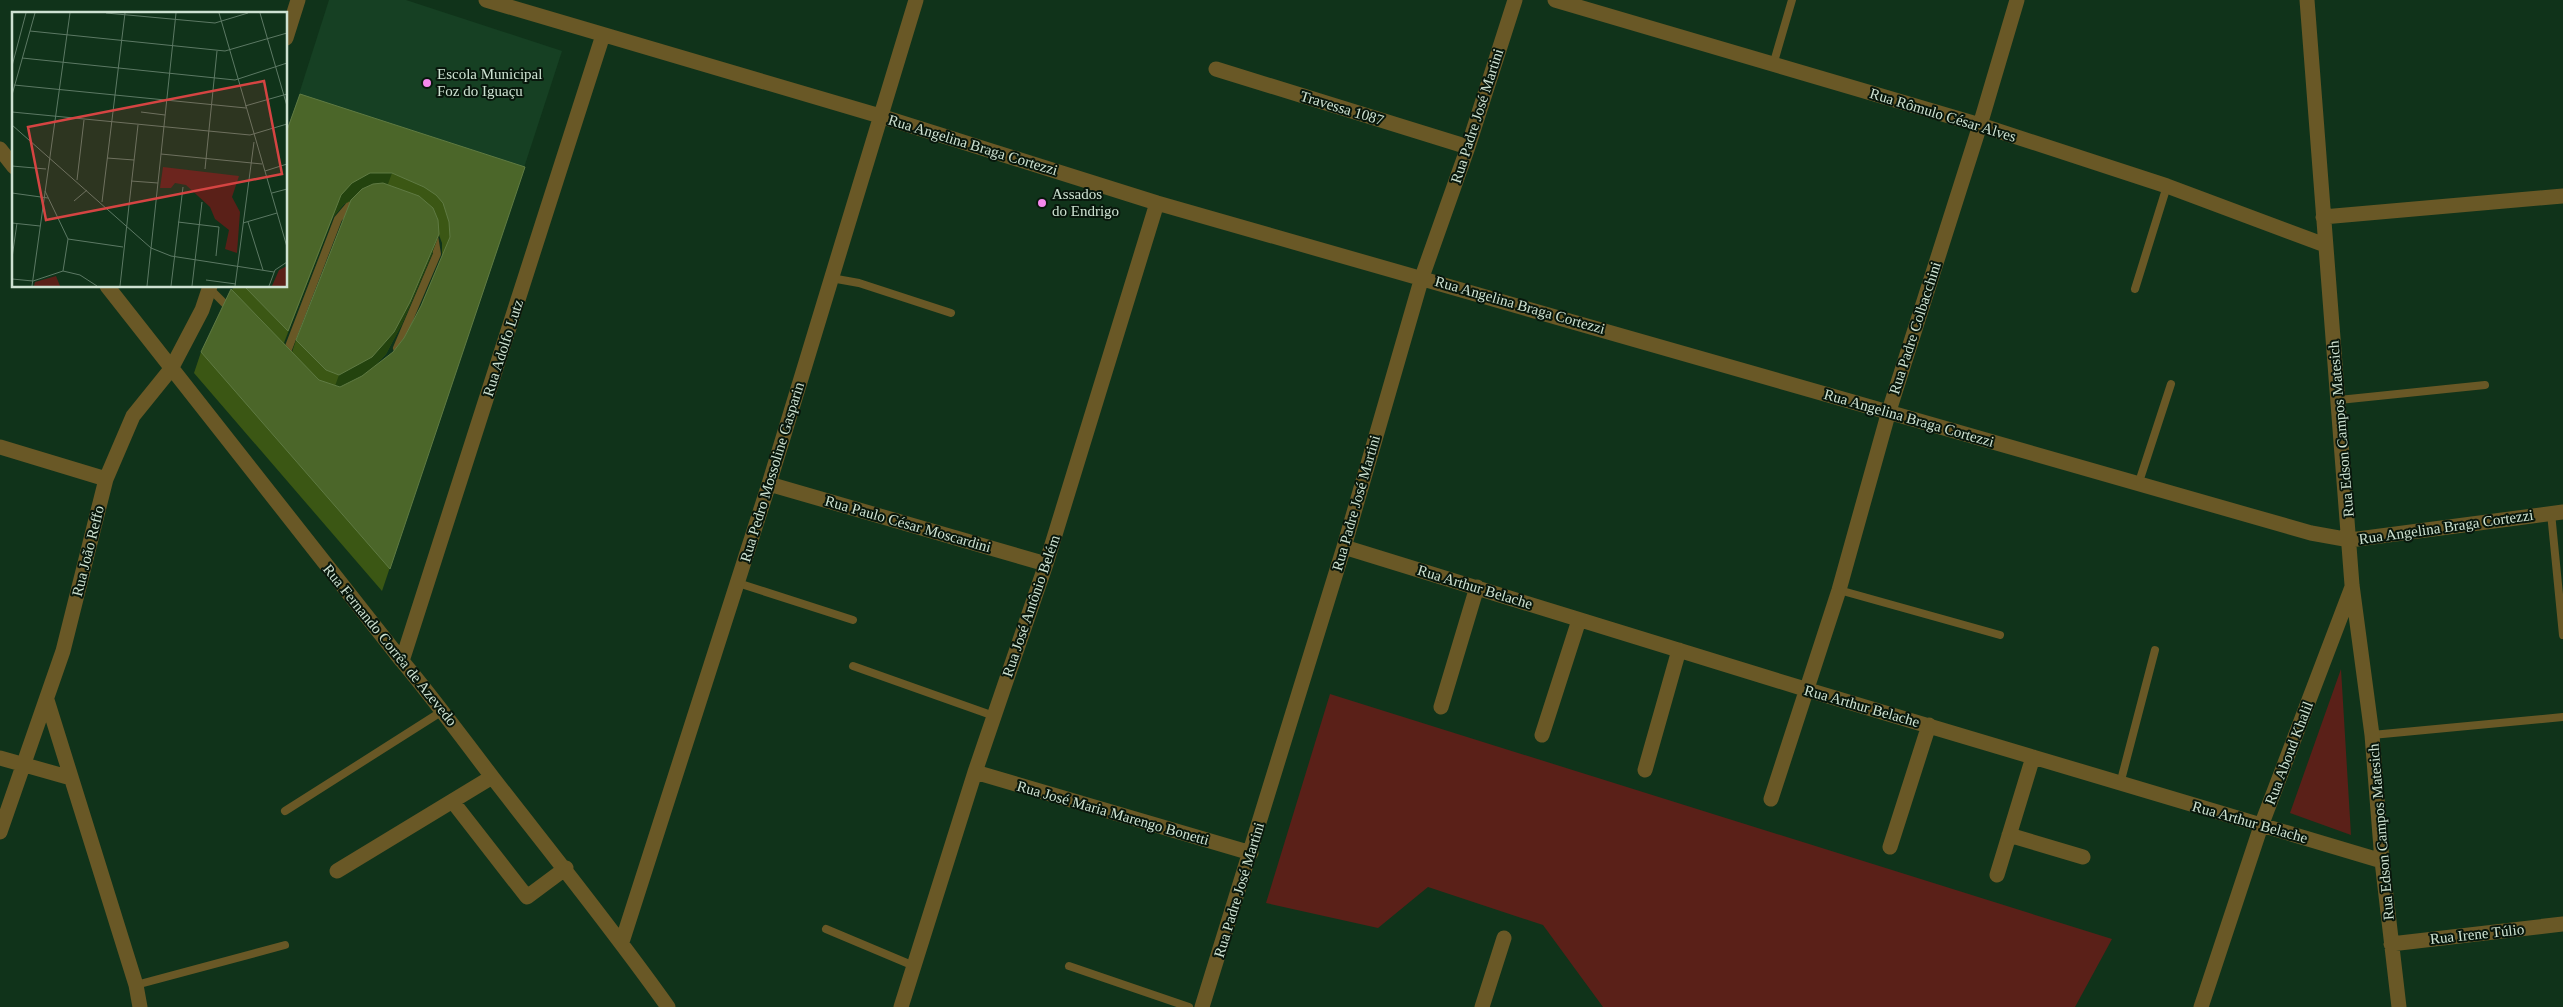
<svg xmlns="http://www.w3.org/2000/svg" width="2563" height="1007" viewBox="0 0 2563 1007" font-family="Georgia,serif">
	<style>
		.built { fill: #164023 }
		.green { fill: #5a2018 }
		.lines { fill: none; stroke-linecap: round; stroke-linejoin: round }
		.lane { stroke: #695826; stroke-width: 8 }
		.street { stroke: #695826; stroke-width: 15 }
		.wall { fill: #3b5714; fill-rule: evenodd }
		.shaded-wall { fill: #23430e }
		.building { fill: #4b6629; stroke: #5f7a43 }
		.poi-dot { fill: #f688ed; stroke: #08170c; stroke-width: 2 }
		.labels { text-anchor: middle; dominant-baseline: central; stroke-width: 4; stroke-linejoin: round; paint-order: stroke }
		.poi-label { font-size: 15px; fill: #cee2d2; stroke: #08170c; text-anchor: start }
		.street-label { font-size: 15px; fill: #cee2d2; stroke: #08170c }
		.inset-road { fill: none; stroke: #5c7964; stroke-width: 1 }
		.view { fill: #d54442; fill-opacity: 0.15; stroke: #d54442; stroke-width: 2.5 }
		.inset-edge { fill: none; stroke: #cee2d2; stroke-width: 2.5 }
	</style>
	<rect width="100%" height="100%" fill="#10331a"/>
	<path class="built" d="M329,0H406L562,51L517,189L292,116Z"/>
	<path class="green" d="M2341,669L2351,835L2290,813Z
		M1330,694L2112,939L2075,1007H1603L1543,925L1428,887L1378,928L1266,903Z"/>
	<g class="lines">
		<path class="lane" d="M1773,65L1792,0
			M831,278L859,283L951,313
			M209,288L231,310
			M2135,289L2167,186
			M397,348L437,254L434,236
			M285,357L338,219L349,206L357,203
			M2339,400L2485,385
			M2138,485L2171,384
			M2551,513L2563,635
			M738,583L853,620
			M1839,590L2000,635
			M853,666L994,716
			M2372,735L2563,717
			M2120,784L2155,650
			M285,811L444,710
			M826,929L914,966
			M1069,966L1189,1007
			M136,985L285,945"/>
		<path class="street" d="M486,0L880,116L1157,203L2311,533L2350,540L2563,512
			M1555,0L1980,125L2167,186L2325,245
			M2307,0L2352,585L2372,735L2382,861L2399,1007
			M286,38L298,0
			M1216,69L1468,147
			M0,149L14,167
			M2323,217L2563,196
			M107,286L402,661C434,699 463,739 493,778C552,854 612,928 668,1007
			M0,447L106,479
			M769,484L1046,564
			M1344,547L1808,690L2382,861
			M402,661L603,35
			M47,700L136,985L140,1007
			M1441,707L1477,587
			M1542,735L1579,620
			M0,758L71,778
			M1645,770L1679,650
			M975,772L1251,853
			M1771,799L1839,590L1889,411L1980,125L2017,0
			M453,802L527,897L566,868
			M0,832L63,651L106,479L133,416L171,369L202,310L210,286
			M2009,835L2083,857
			M1890,847L1929,725
			M337,871L492,777
			M1997,875L2033,757
			M622,942L769,484L916,0
			M2391,944L2563,924
			M901,1007L975,772L1046,564L1157,203
			M1202,1007L1344,547L1422,277L1468,147L1515,0
			M1482,1007L1504,938
			M2201,1007L2261,826L2352,587"/>
	</g>
	<path class="wall" d="M300,94L525,167L382,591L194,373L201,352L234,286H286V132ZM351,201L296,340L292,352L284,343L333,217L344,204ZM439,235L442,243V256L421,306L404,338L393,352L374,367L386,354L402,324L431,256Z"/>
	<path class="shaded-wall" d="M370,173H392L384,195L362,194L344,204L333,217L280,353L341,195L352,183Z
		M439,234L431,256L402,324L386,354L364,378L331,397L339,375Z"/>
	<path class="building" d="M300,94L525,167L390,569L201,352L231,289L319,380L340,387L362,376L393,352L404,338L421,306L450,237L449,222L443,203L436,195L424,187L392,173H370L352,183L341,195L288,331L244,286H286V133Z
		M383,183L419,196L433,208L438,220L439,234L410,302L394,332L372,357L339,375L326,370L296,340L351,200L362,189L373,184Z"/>
	<g class="poi-dot">
		<circle cx="427" cy="83" r="5"/>
		<circle cx="1042" cy="203" r="5"/>
	</g>
	<g class="labels">
		<g class="poi-label">
			<text x="437" y="74">Escola Municipal<tspan x="437" dy="17">Foz do Iguaçu</tspan></text>
			<text x="1052" y="194">Assados<tspan x="1052" dy="17">do Endrigo</tspan></text>
		</g>
		<g class="street-label">
			<text transform="translate(1342 108) rotate(17)">Travessa 1087</text>
			<text transform="translate(1943 115) rotate(17)">Rua Rômulo César Alves</text>
			<text transform="translate(1477 116) rotate(-72)">Rua Padre José Martini</text>
			<text transform="translate(973 145) rotate(17)">Rua Angelina Braga Cortezzi</text>
			<text transform="translate(1520 305) rotate(16)">Rua Angelina Braga Cortezzi</text>
			<text transform="translate(1915 328) rotate(-72)">Rua Padre Colbacchini</text>
			<text transform="translate(503 348) rotate(-72)">Rua Adolfo Lutz</text>
			<text transform="translate(1909 418) rotate(16)">Rua Angelina Braga Cortezzi</text>
			<text transform="translate(2341 429) rotate(-95)">Rua Edson Campos Matesich</text>
			<text transform="translate(772 472) rotate(-73)">Rua Pedro Mossoline Gasparin</text>
			<text transform="translate(1356 503) rotate(-74)">Rua Padre José Martini</text>
			<text transform="translate(908 524) rotate(16)">Rua Paulo César Moscardini</text>
			<text transform="translate(2446 527) rotate(-8)">Rua Angelina Braga Cortezzi</text>
			<text transform="translate(88 551) rotate(-76)">Rua João Reffo</text>
			<text transform="translate(1475 587) rotate(17)">Rua Arthur Belache</text>
			<text transform="translate(1031 606) rotate(-71)">Rua José Antônio Belém</text>
			<text transform="translate(390 645) rotate(51)">Rua Fernando Corrêa de Azevedo</text>
			<text transform="translate(1862 706) rotate(16)">Rua Arthur Belache</text>
			<text transform="translate(2289 753) rotate(-69)">Rua Aboud Khalil</text>
			<text transform="translate(1113 813) rotate(16)">Rua José Maria Marengo Bonetti</text>
			<text transform="translate(2250 822) rotate(16)">Rua Arthur Belache</text>
			<text transform="translate(2381 832) rotate(-95)">Rua Edson Campos Matesich</text>
			<text transform="translate(1239 890) rotate(-73)">Rua Padre José Martini</text>
			<text transform="translate(2477 934) rotate(-6)">Rua Irene Túlio</text>
		</g>
	</g>
	<g transform="translate(12 12)">
		<rect width="275" height="275" fill="#10331a"/>
		<path d="M151,155L227,164L220,185L228,200L225,241L213,237L217,218L203,207L198,195L174,173L163,171L159,176H148ZM275,254V274H260L267,258ZM44,264L48,274H22L23,270Z" fill="#5a2018"/>
		<path class="inset-road" d="M94,1L203,11L236,1M207,1L275,235M248,1L275,94M18,19L213,39L275,21M10,46L223,68L275,51M0,54L14,1M2,73L234,96M0,83L23,1M233,94L275,82M0,100L238,123L275,112M129,100L153,103M0,113L139,236L159,244L262,260M149,142L250,152M95,146L122,148M0,154L34,157M193,157L205,39M253,159L275,152M65,168L72,108M119,169L146,171M33,179L56,227L51,259M0,181L36,186M260,181L275,177M62,189L75,178M90,190L113,1M166,210L207,215L204,244M236,210L251,258M0,211L28,214M231,211L265,201M56,227L111,235M0,246L5,211M0,267L21,269L51,259L68,263L85,274M194,268L224,272M20,274L58,1M108,274L126,113M135,274L164,1M159,274L171,175M180,274L190,190M223,274L242,130M257,274L263,258L275,250"/>
		<path class="view" d="M252,69L270,162L34,208L16,115Z"/>
		<rect width="275" height="275" class="inset-edge"/>
	</g>
</svg>
